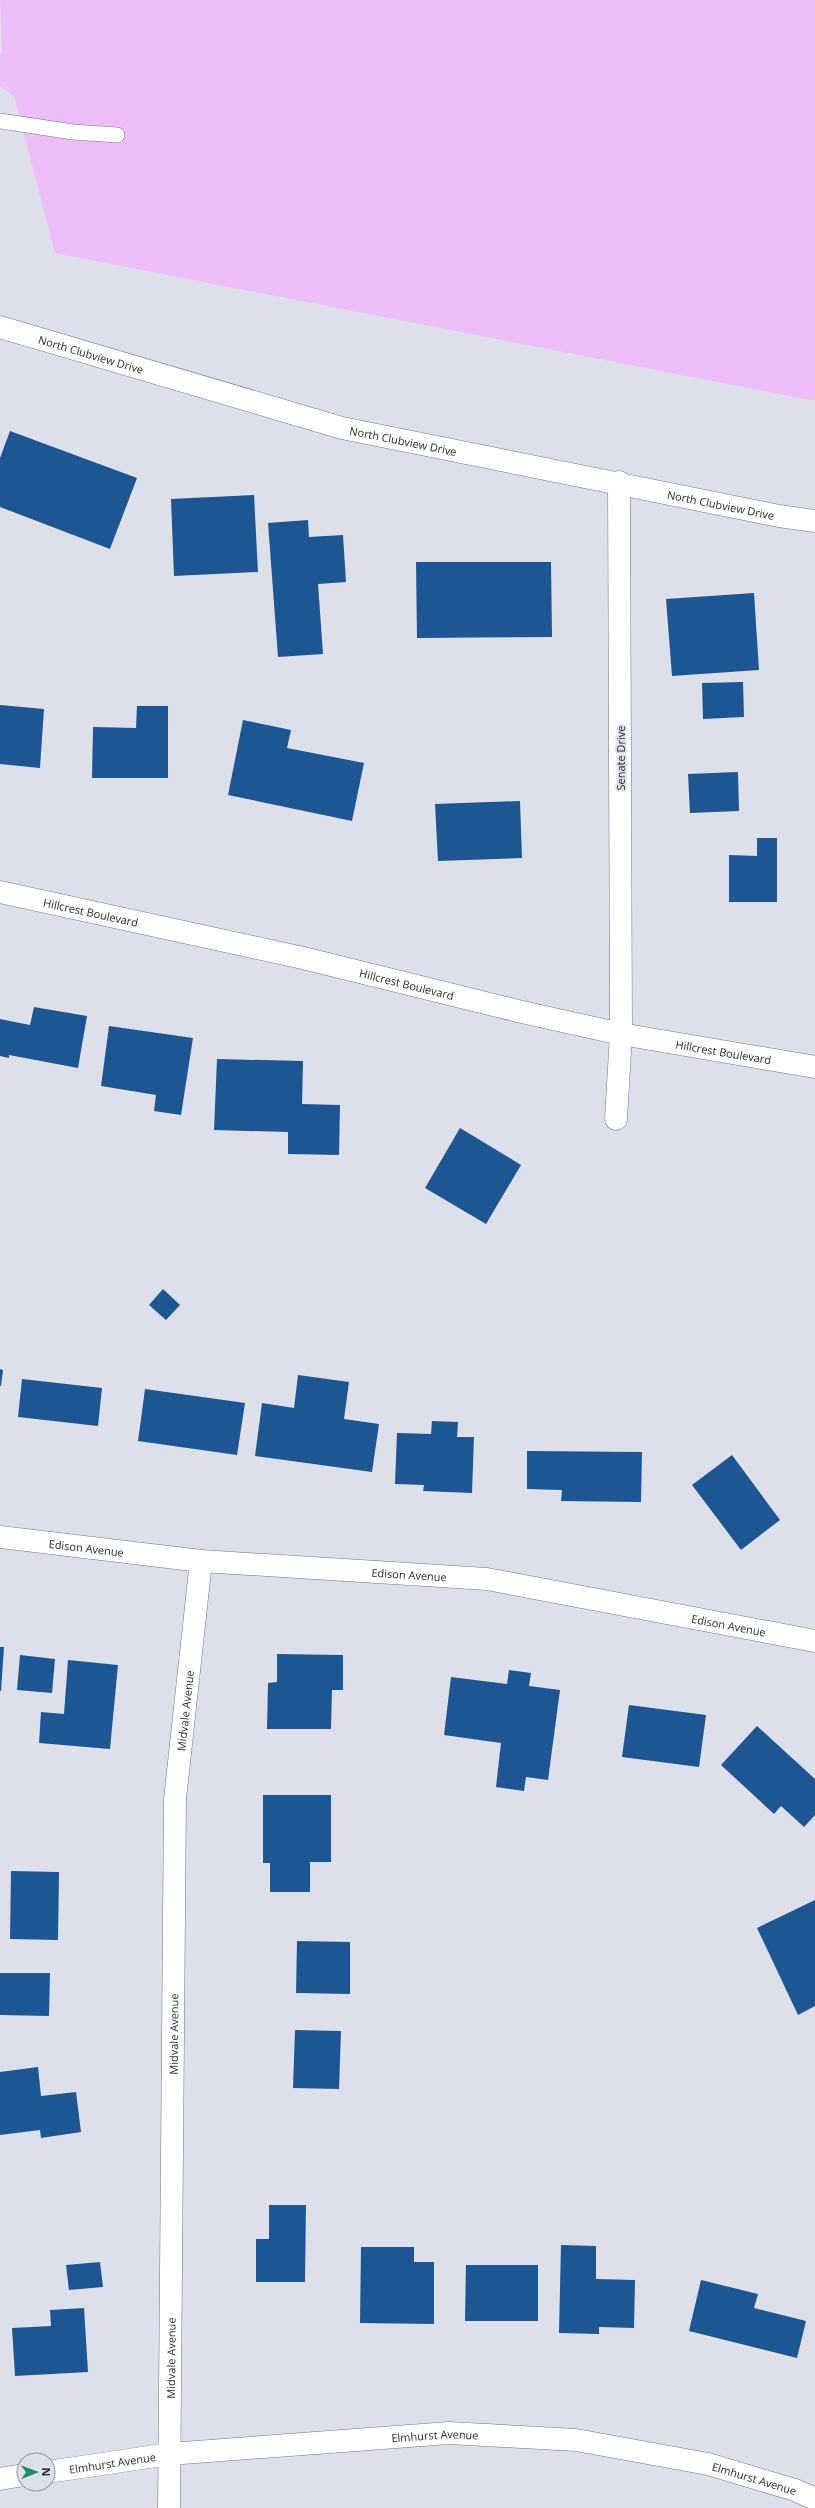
<svg xmlns="http://www.w3.org/2000/svg" width="815" height="2508" viewBox="0 0 815 2508" font-family="'Open Sans',sans-serif">
	<style>
		.green { fill: #edbdfa }
		.building { fill: #1d5693 }
		.lines { fill: none; stroke-linecap: round; stroke-linejoin: round }
		.lane-casing { stroke: #71737d; stroke-width: 16 }
		.street-casing { stroke: #71737d; stroke-width: 23 }
		.lane { stroke: #fff; stroke-width: 15 }
		.street { stroke: #fff; stroke-width: 22 }
		.labels { text-anchor: middle; dominant-baseline: central; stroke-width: 4; stroke-linejoin: round; paint-order: stroke }
		.street-label { font-size: 11px; fill: #292a2e; stroke: #dde0ea }
	</style>
	<rect width="100%" height="100%" fill="#dde0ea"/>
	<path class="green" d="M0,0H815V401L55,253L14,96L0,86V55L2,53Z"/>
	<path class="building" d="M10,431L137,478L110,549L0,507V458Z
		M254,495L258,572L174,576L171,499Z
		M308,520L309,537L343,535L346,582L318,584L323,654L278,657L268,523Z
		M416,562H551L552,637L417,638Z
		M754,593L759,670L672,676L666,599Z
		M743,682L744,717L703,719L702,683Z
		M0,705L44,709L40,768L0,764Z
		M137,706H168V778H92L93,727L136,728Z
		M243,720L291,730L287,748L364,763L352,821L228,795Z
		M738,772L739,811L690,813L688,774Z
		M520,801L522,858L438,861L435,804Z
		M757,838H777V902H729V855L757,856Z
		M34,1007L87,1016L78,1068L9,1055V1058L0,1056V1019L30,1025Z
		M109,1026L193,1038L181,1115L154,1111L156,1095L101,1086Z
		M217,1059L303,1061L302,1104L340,1105L339,1155L288,1154V1132L214,1130Z
		M460,1128L521,1165L486,1224L425,1188Z
		M163,1289L180,1305L166,1320L149,1305Z
		M0,1369L3,1370L1,1386H0Z
		M298,1375L349,1382L344,1419L379,1424L372,1472L255,1456L262,1403L294,1408Z
		M22,1379L102,1388L98,1426L18,1417Z
		M145,1389L245,1403L237,1455L138,1441Z
		M432,1421L458,1422L457,1437H474L472,1493L423,1491L424,1485L395,1484L397,1433L431,1434Z
		M527,1451L642,1452L641,1502L561,1501L562,1490L527,1489Z
		M732,1455L780,1520L741,1550L692,1485Z
		M0,1647H4L1,1691H0Z
		M277,1654L343,1655V1690H332L331,1729H267L268,1683L277,1682Z
		M20,1655L55,1659L52,1693L17,1690Z
		M68,1660L118,1665L110,1749L39,1743L41,1712L64,1714Z
		M509,1670L531,1673L529,1686L560,1690L548,1780L526,1777L524,1791L496,1787L501,1743L444,1735L451,1677L507,1684Z
		M629,1705L706,1715L699,1767L622,1757Z
		M757,1726L815,1779V1815L804,1827L781,1806L774,1814L721,1765Z
		M263,1795H331V1862H310V1892H270V1863H263Z
		M11,1871L59,1872L58,1940L10,1939Z
		M815,1900V2006L798,2015L757,1928Z
		M297,1941L350,1942V1994L296,1993Z
		M0,1973H50L49,2016L0,2015Z
		M295,2030L341,2031L339,2089L293,2088Z
		M38,2067L41,2096L76,2092L81,2132L41,2138L40,2130L0,2135V2072Z
		M269,2205H306L305,2282H256V2239H269Z
		M561,2245L596,2246V2279L635,2280L634,2328L599,2327V2334L559,2333Z
		M361,2247H414V2262H434V2324L360,2323Z
		M100,2262L103,2287L69,2290L66,2265Z
		M466,2265H538V2321H465Z
		M701,2280L758,2294L754,2308L806,2321L797,2358L689,2331Z
		M84,2308L88,2372L15,2376L12,2328L51,2326L50,2310Z"/>
	<g class="lines">
		<defs>
			<path id="lane" d="M0,121L73,132L117,135"/>
			<g id="street">
				<path id="s1" d="M0,327L342,428L779,516L815,521"/>
				<path id="s2" d="M0,892L303,958L522,1012L621,1034L815,1067"/>
				<path d="M616,1119L621,1034L619,482"/>
				<path id="s3" d="M0,1537L201,1561L487,1579L815,1641"/>
				<path id="s4" d="M48,2472L169,2454L449,2433L576,2440L708,2464L795,2490L815,2499"/>
				<path d="M0,2479L24,2475"/>
				<path id="s5" d="M169,2508L175,1799L201,1561"/>
			</g>
		</defs>
		<use href="#lane" class="lane-casing"/>
		<use href="#street" class="street-casing"/>
		<use href="#lane" class="lane"/>
		<use href="#street" class="street"/>
	</g>
	<g class="labels">
		<g class="street-label">
			<text stroke="none"><textPath href="#s1" startOffset="95">North Clubview Drive</textPath></text>
			<text stroke="none"><textPath href="#s1" startOffset="419">North Clubview Drive</textPath></text>
			<text stroke="none"><textPath href="#s1" startOffset="743">North Clubview Drive</textPath></text>
			<text transform="translate(620 758) rotate(-90)">Senate Drive</text>
			<text stroke="none"><textPath href="#s2" startOffset="93">Hillcrest Boulevard</textPath></text>
			<text stroke="none"><textPath href="#s2" startOffset="417">Hillcrest Boulevard</textPath></text>
			<text stroke="none"><textPath href="#s2" startOffset="741">Hillcrest Boulevard</textPath></text>
			<text stroke="none"><textPath href="#s3" startOffset="87">Edison Avenue</textPath></text>
			<text stroke="none"><textPath href="#s3" startOffset="411">Edison Avenue</textPath></text>
			<text stroke="none"><textPath href="#s3" startOffset="735">Edison Avenue</textPath></text>
			<text stroke="none"><textPath href="#s5" startOffset="798">Midvale Avenue</textPath></text>
			<text stroke="none"><textPath href="#s5" startOffset="474">Midvale Avenue</textPath></text>
			<text stroke="none"><textPath href="#s5" startOffset="150">Midvale Avenue</textPath></text>
			<text stroke="none"><textPath href="#s4" startOffset="389">Elmhurst Avenue</textPath></text>
			<text stroke="none"><textPath href="#s4" startOffset="65">Elmhurst Avenue</textPath></text>
			<text stroke="none"><textPath href="#s4" startOffset="713">Elmhurst Avenue</textPath></text>
		</g>
	</g>
	<g transform="translate(36 2472) rotate(89)"><circle r="19" fill="#dde0ea" stroke="#95979f"/>
	<path d="M0-3L7 15L0 10L-7 15Z" fill="#218b68"/>
	<text y="-6" font-size="11" font-weight="bold" text-anchor="middle" fill="#292a2e">N</text>
	</g>
</svg>
